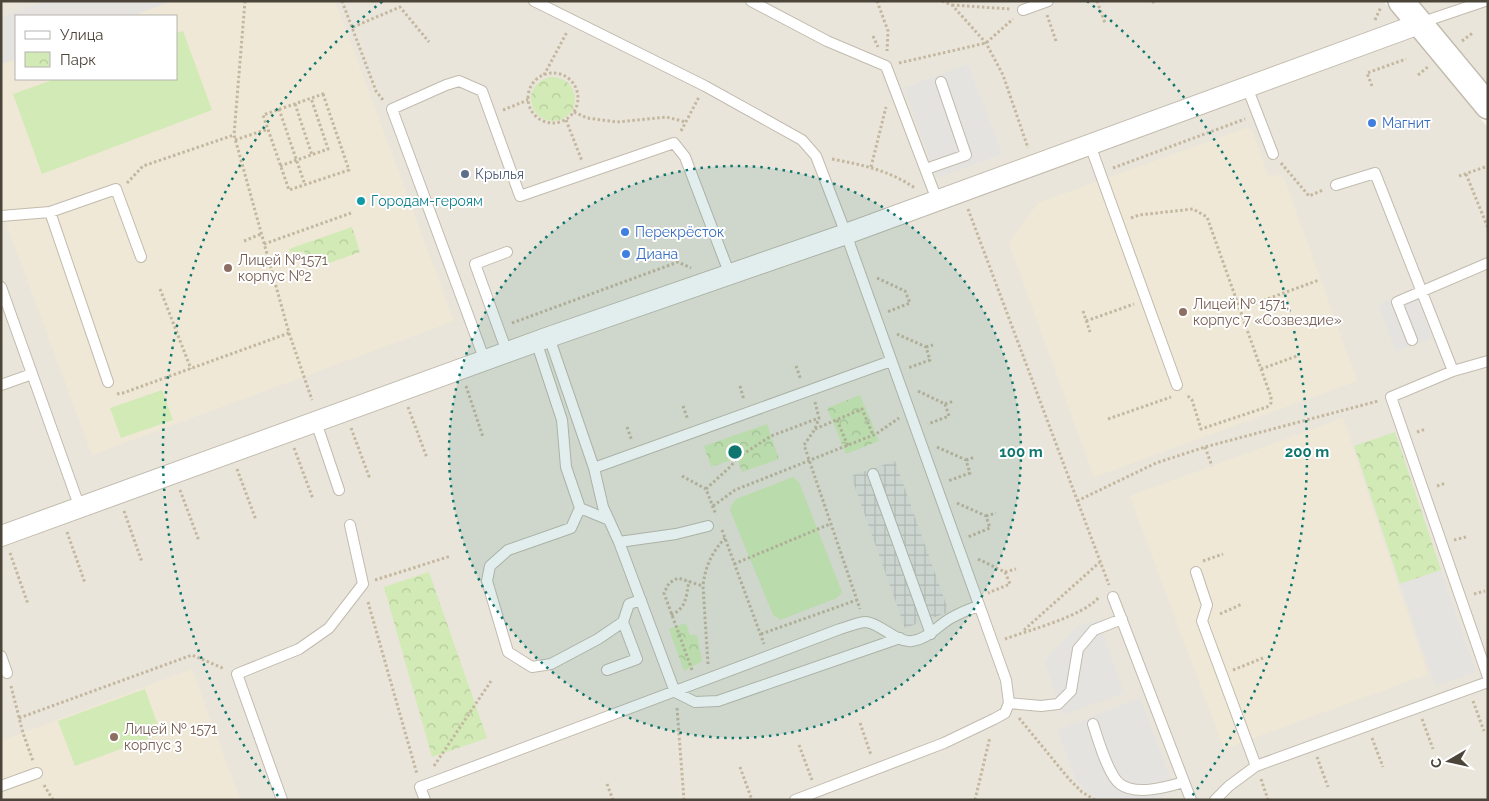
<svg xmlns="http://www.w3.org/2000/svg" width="1489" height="801" viewBox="0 0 1489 801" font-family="Raleway,sans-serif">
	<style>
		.residential { fill: #eae5da; fill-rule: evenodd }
		.industrial { fill: url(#industrial-grid) }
		.education { fill: #efe8d6 }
		.park { fill: url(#park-crowns) }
		.garden { fill: #d2eab5 }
		.parking { fill: #e5e3e0 }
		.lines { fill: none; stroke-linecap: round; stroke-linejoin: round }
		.service-casing { stroke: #c2bbae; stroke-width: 12 }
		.minor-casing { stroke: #c2bbae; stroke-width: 22 }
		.tertiary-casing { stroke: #c2bbae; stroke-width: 28 }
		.path { stroke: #c4b79f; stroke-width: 3; stroke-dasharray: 2.5 2.5; stroke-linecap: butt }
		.service { stroke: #fff; stroke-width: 10 }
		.minor { stroke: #fff; stroke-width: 20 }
		.tertiary { stroke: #fff; stroke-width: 25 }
		.ring { fill: none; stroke: #0f766e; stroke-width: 2.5; stroke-dasharray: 2.5 5 }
		.shop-dot { fill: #3f7fe0; stroke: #fff; stroke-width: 2 }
		.service-dot { fill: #5c6f8a; stroke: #fff; stroke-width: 2 }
		.culture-dot { fill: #0f9aa8; stroke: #fff; stroke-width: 2 }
		.education-dot { fill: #8d6e63; stroke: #fff; stroke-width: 2 }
		.labels { text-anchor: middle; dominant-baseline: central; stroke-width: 4; stroke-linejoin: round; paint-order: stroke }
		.shop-label { font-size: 14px; fill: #366cbe; stroke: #fff; text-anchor: start }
		.service-label { font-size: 14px; fill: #4e5e75; stroke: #fff; text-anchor: start }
		.culture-label { font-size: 14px; fill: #0d838f; stroke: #fff; text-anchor: start }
		.education-label { font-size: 14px; fill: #785e54; stroke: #fff; text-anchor: start }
		.centre { fill: #0f766e; stroke: #fff; stroke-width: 2.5 }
		.ring-label { font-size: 15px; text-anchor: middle; font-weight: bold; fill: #0f766e; stroke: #fff; stroke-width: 4; stroke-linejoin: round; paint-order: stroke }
	</style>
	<defs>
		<pattern id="industrial-grid" width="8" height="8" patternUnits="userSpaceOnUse" patternTransform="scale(1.25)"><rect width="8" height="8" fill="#e6e2dd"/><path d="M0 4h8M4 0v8" fill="none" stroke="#c7c3be"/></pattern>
		<pattern id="park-crowns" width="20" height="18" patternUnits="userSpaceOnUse" patternTransform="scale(1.25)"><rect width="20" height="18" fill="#d2eab5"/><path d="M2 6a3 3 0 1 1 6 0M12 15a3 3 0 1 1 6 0" fill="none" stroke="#b6ca9c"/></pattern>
	</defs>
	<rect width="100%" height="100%" fill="#f6f3ec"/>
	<path class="residential" d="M1,1H1383L1488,128V800H1ZM16,16H176V79H16Z
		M1416,1H1488V85Z"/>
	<path class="industrial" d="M895,461L949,612L905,628L851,476Z"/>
	<path class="education" d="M172,1H335L454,321L92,455L1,209V64L16,59V79H176V16H132Z
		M1246,128L1252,130L1268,176L1283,175L1357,381L1094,477L1009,243L1038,203Z
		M1343,418L1428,674L1224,749L1130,496Z
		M192,669L240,800H1V741Z"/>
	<path class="park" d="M531 99a22 22 0 1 1 44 0a22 22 0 1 1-44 0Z
		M352,227L360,252L321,266L320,265L310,268L304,251L292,256L289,249Z
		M860,395L879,441L846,454L827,408Z
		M767,424L779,459L742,472L737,458L711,467L704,446Z
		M1395,432L1441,570L1400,584L1354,446Z
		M429,572L487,738L432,757L384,587Z
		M686,623L690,635H697L702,661L684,671L669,629Z"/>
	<path class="garden" d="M183,31L212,110L42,174L13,94L55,79H176V33Z
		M162,390L173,420L121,438L110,408Z
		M793,477L799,482L842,592L837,598L780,620L773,615L730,510L731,506L736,499Z
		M145,689L161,734L75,766L58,721Z"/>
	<path class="parking" d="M45,1H172L132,16H16V59L1,64V18Z
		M968,64L1002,154L937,178L903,88Z
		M1415,291L1432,338L1396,352L1378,304Z
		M1441,570L1476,672L1435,686L1400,584Z
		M1098,620L1124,693L1063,715L1044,661L1077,627Z
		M1140,698L1171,779L1164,796L1153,800H1094L1076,780L1057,730Z"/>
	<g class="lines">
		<defs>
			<path id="service" d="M534,1L705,86L802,140L816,156L846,234L1006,680L1009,703L1005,713L994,719L944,743L795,800
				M751,1L827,41L886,66L937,200
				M1023,10L1048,1
				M1420,23L1485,1
				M1247,87L1273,154
				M1090,145L1177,385
				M926,169L966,155L941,82
				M1336,185L1375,173L1453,371
				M50,212L108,382
				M1,216L50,212L116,189L141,257
				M507,252L475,264L507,352
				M1,287L80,508
				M549,337L594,468L891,361
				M1412,340L1397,302L1488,263
				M536,341L562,420L566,467L580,508L609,520
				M485,361L392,109L446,85L459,81L482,91L520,196L674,143L685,157L730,275
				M1488,361L1453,371L1391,397L1488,677
				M1,385L32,374
				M316,422L339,490
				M594,468L603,507L619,542L675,692L695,702L718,701L900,638
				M873,474L931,634
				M580,508L571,528L508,550L490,566L487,581L508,652L532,667L551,664L598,639L623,622L629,604L641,600
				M619,542L676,534L708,526
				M1196,572L1207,605L1202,621L1256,766
				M1113,597L1191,800
				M1,656L7,673
				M607,670L637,659L623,622
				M1009,703L1041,706L1058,704L1071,691L1078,649L1094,630L1122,619
				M1093,724C1098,739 1108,775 1120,784C1136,796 1167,787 1184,782
				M1,786L37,773
				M282,800L237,674L299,649L329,628L363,584L350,525
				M425,800L420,787L840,629C848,627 858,622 866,622C882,624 896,643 912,641C928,639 937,626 951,618C960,613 969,609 979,606
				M1215,800L1229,786L1256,766L1488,682"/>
			<path id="minor" d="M1,536L549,337L846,234L1419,24"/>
			<path id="tertiary" d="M1401,1L1488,106"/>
		</defs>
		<use href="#service" class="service-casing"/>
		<use href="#minor" class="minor-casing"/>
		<use href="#tertiary" class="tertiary-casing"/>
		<path class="path" d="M245,1L234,135L289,333L312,400
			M342,1L376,91L383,100
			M877,1L888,31L887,51
			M942,1L952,5L986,43L1003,75L1028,148
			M1097,1L1105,23
			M1153,1L1154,5
			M952,5L1010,9
			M1047,15L1056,41
			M1375,20L1381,7
			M353,27L400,7L429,42
			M873,36L878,47
			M1462,41L1474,32
			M899,63L986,43L1013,19
			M528 98a25 25 0 1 1 50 0a25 25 0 1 1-50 0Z
			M544,75L567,32
			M1418,75L1429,66
			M1372,86L1367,73L1406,59
			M323,94L349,170L289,190L263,115Z
			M295,104L312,155
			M279,109L305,185
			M503,110L528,100
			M574,112L587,118L617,122L666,117L686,122
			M566,120L582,161
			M681,131L699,97
			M235,140L268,129
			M832,159C863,165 888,170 915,188
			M1281,163L1309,196L1323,190
			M280,166L328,149L311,98
			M871,167L886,107
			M1113,168L1245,119
			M1466,174L1488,228
			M1459,176L1488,166
			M127,183L143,166L234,135
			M968,209L1109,585
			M1131,218L1139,215L1193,209L1207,217L1271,397V403L1267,407L1201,429L1192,400L1186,394
			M244,241L261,234
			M264,244L351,213
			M877,278L905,291L910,303L887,312
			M160,289L191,369
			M1240,309L1319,280
			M1083,311L1090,332
			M1086,321L1134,304
			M512,323L678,262L691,268
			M897,334L926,347L930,360L908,368
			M926,347L933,345
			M796,366L801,380
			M1261,369L1297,356
			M466,386L483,437
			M740,386L744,400
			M918,391L945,404L949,416L928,424
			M117,394L123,393L289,333
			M815,402L819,418L815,429L804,445L860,609
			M945,404L954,401
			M683,406L688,420
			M408,407L427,458
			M1108,419L1171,397
			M837,420L848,446
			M627,427L632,441
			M351,428L370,479
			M815,429L862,409L873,435
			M1417,432L1426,429
			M937,447L966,460L970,473L948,481
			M1205,447L1212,466
			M294,448L313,499
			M966,460L975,457
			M237,469L256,520
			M682,476L706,489L716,515
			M1437,486L1446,483
			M706,489L731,466L737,458L771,436L819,418
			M180,490L199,541
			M1077,501L1156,463L1205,447L1378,401
			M957,503L986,516L990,528L968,537
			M713,506L735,490L876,434L899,418
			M124,511L142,562
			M986,516L996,513
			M722,530L764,644
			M67,532L85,583
			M1454,540L1466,537
			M10,553L28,604
			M978,559L1005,572L1010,584L988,593
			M1203,561L1223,554
			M734,564L830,524
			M1005,572L1016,569
			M375,580L451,556
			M1474,594L1485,591
			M368,602L417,774
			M1220,614L1242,604
			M671,615C687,608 686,596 689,581
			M1024,630L1100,562
			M761,634L857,600
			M1005,639C1029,630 1084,616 1099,597
			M708,664L703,586C705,567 712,552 725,538
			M692,670L664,593L669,583L678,578L703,586
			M1233,670L1263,658
			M11,686L23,733L33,761
			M1473,701L1484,731
			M677,708L684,800
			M19,718L192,655L225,669
			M1019,718L1069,779L1082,792L1095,800
			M1422,719L1433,749
			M860,723L871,755
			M1372,738L1383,767
			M799,745L812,780
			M1317,757L1328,787
			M434,766L491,681
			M740,767L752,800
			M1261,779L1268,800
			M607,784L613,800
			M44,785L53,800
			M975,800L990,737"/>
		<use href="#service" class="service"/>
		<use href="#minor" class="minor"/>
		<use href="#tertiary" class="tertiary"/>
	</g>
	<circle cx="735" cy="452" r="286" fill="#0f766e" fill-opacity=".12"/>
	<g class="ring">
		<circle cx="735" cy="452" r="286"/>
		<path d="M278 796A572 572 0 0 1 383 1M1087 1A572 572 0 0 1 1192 796"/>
	</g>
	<g class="shop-dot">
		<circle cx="1372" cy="123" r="5"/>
		<circle cx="625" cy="232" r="5"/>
		<circle cx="626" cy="254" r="5"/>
	</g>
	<circle class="service-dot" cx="465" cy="174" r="5"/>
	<circle class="culture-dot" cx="361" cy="201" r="5"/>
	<g class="education-dot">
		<circle cx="228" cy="268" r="5"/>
		<circle cx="1183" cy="312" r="5"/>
		<circle cx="114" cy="737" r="5"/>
	</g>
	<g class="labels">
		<g class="shop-label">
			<text x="1382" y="123">Магнит</text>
			<text x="635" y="232">Перекрёсток</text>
			<text x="636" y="254">Диана</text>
		</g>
		<g class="service-label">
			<text x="475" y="174">Крылья</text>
		</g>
		<g class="culture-label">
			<text x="371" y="201">Городам-героям</text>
		</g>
		<g class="education-label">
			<text x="238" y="260">Лицей №1571<tspan x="238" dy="16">корпус №2</tspan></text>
			<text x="1193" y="304">Лицей № 1571,<tspan x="1193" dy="16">корпус 7 «Созвездие»</tspan></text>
			<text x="124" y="729">Лицей № 1571<tspan x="124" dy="16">корпус 3</tspan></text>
		</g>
	</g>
	<circle cx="735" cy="452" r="8" class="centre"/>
	<g class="ring-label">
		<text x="1021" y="457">100 m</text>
		<text x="1307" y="457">200 m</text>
	</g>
	<rect width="1489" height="801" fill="none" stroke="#4b4439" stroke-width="5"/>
	<rect x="15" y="15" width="162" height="65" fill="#ffffff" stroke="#b7b4b0"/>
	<rect x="25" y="31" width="25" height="8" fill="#ffffff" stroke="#b7b4b0"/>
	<text x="60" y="40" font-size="15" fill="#4b4439">Улица</text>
	<rect x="25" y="52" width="25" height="15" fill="url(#park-crowns)" stroke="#b7b4b0"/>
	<text x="60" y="65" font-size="15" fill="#4b4439">Парк</text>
	<g transform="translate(1449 761) rotate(261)" stroke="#ffffff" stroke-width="4" paint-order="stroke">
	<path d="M0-4L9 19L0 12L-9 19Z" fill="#4b4439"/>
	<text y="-8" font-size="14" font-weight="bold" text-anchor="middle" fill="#4b4439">С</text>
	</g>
</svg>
